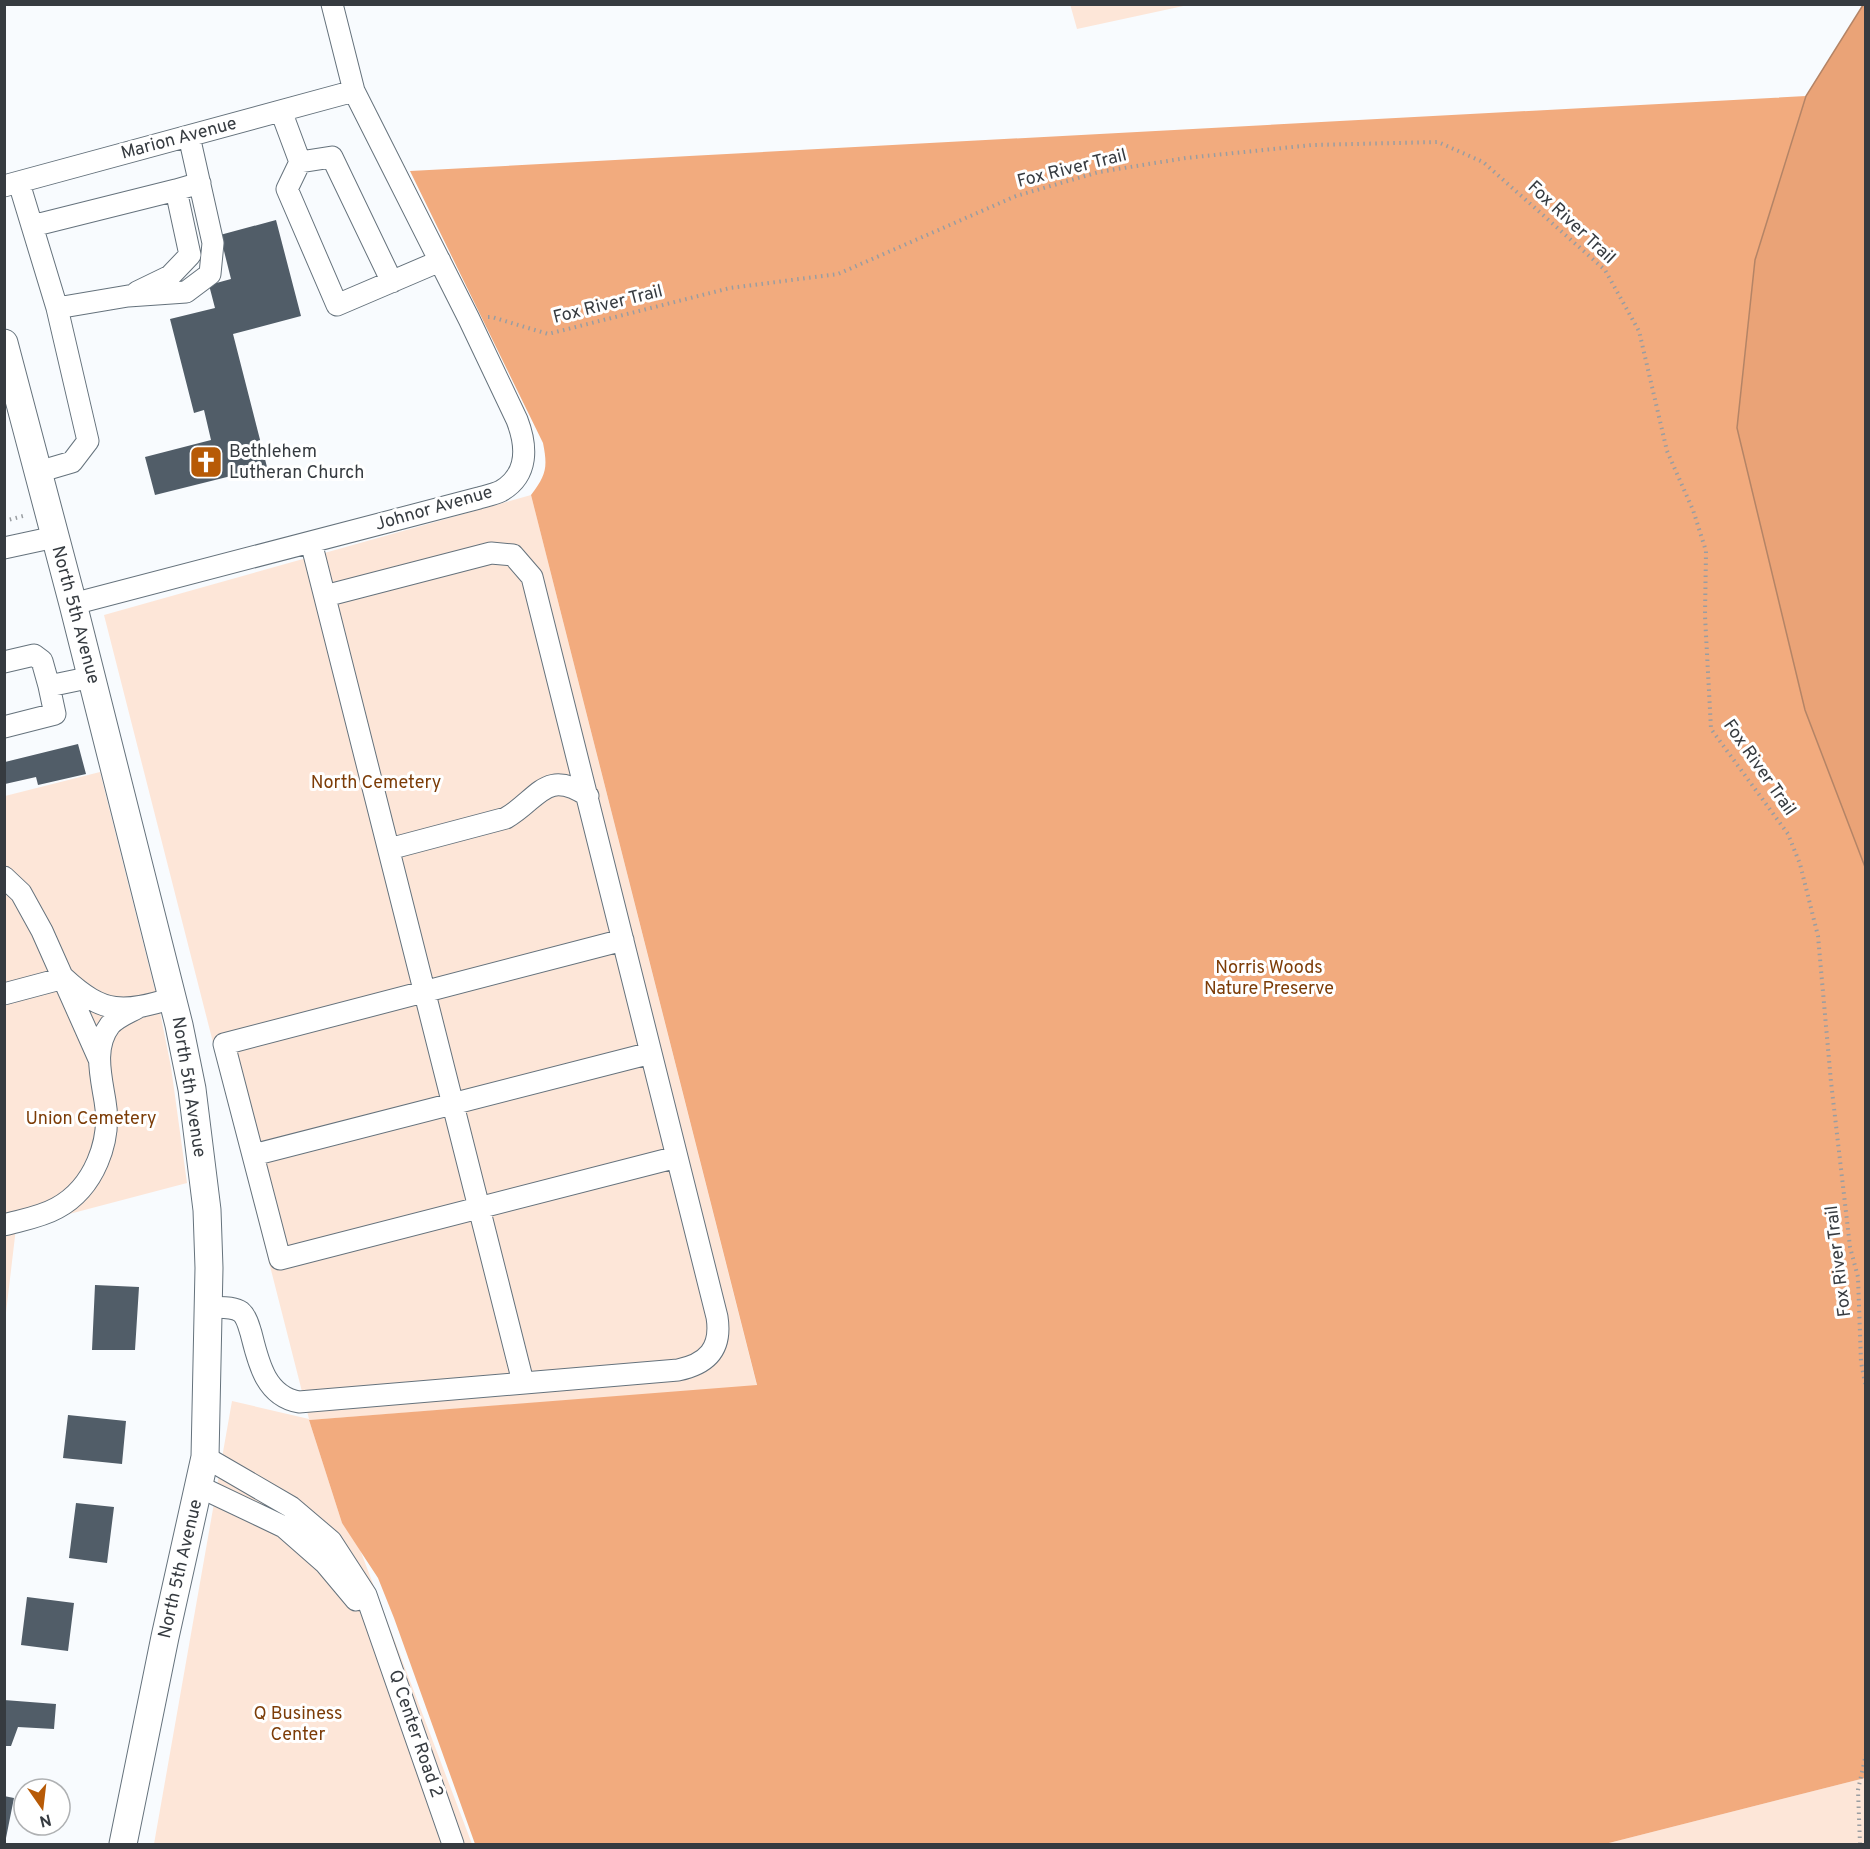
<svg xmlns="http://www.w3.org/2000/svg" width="1870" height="1849" viewBox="0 0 1870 1849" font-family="Overpass,sans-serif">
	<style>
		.green { fill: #fde6d8 }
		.forest { fill: #f2ab7e }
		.water { fill: #eaa377; stroke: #b48466; stroke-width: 1.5 }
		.building { fill: #515d68 }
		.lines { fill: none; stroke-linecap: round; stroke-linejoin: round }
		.minor-casing { stroke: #65727c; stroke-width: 23 }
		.major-casing { stroke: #65727c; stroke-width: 29 }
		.path { stroke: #999da1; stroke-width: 4; stroke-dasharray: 1.5 4.5; stroke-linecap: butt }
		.minor { stroke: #fff; stroke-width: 21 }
		.major { stroke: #fff; stroke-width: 27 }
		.labels { text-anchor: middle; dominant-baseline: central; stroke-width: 6; stroke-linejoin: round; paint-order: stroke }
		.street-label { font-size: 18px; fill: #363b40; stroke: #fff }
		.poi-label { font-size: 18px; fill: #363b40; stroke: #fff; text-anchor: start }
		.park-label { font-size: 18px; fill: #7c3c07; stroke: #fff }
	</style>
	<rect width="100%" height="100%" fill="#f8fbfe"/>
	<path class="green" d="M1070,4H1188V5L1077,29Z
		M531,495L757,1386L309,1420L342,1523L359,1547L472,1844H154L232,1401L309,1419L104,615Z
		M100,772L158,1002L171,1067L187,1183L16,1228L5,1321V796Z
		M1865,1778V1844H1605Z"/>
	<path class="forest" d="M1806,96L1755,260L1737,428L1805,710L1865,867V1778L1605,1844H475L394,1618L378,1578L342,1523L309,1420L757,1385L531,495C546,475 548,468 543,443L410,171Z"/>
	<path class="water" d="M1863,5H1866L1865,867L1805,710L1737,428L1755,260L1806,96Z"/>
	<path class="building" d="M276,220L301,316L233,334L267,467L155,495L145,457L211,440L204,410L194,413L170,319L215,308L209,285L231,279L220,235Z
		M78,744L86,774L38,785L36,777L5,784V762Z
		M95,1285L139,1287L135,1350H92Z
		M68,1415L126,1421L122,1464L63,1458Z
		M76,1503L114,1507L107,1563L69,1558Z
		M27,1597L74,1603L68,1651L21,1645Z
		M4,1700L56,1704L54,1729L18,1727L11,1746H4Z
		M4,1796L14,1798L6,1838H4Z"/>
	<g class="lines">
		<defs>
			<path id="minor" d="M281,111L300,162L287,189L337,305L440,261
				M300,162L332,157L392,282
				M19,183L57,308L88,441L72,462L38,472
				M4,186L354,91
				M32,226L176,190
				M137,292L170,276L190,255L176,190L200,183
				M57,308L128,296L186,292L210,274L213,243L189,136
				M311,542L523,1382
				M4,548L55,537
				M73,604L479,498C486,496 495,494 501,491C529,475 527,446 517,420L469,319L354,91L332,4
				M4,662L34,655L42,661L49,686L92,677
				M4,727L55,714L49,686
				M389,849L506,818C539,799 545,768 588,796
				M4,877L21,893L42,931L99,1059
				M623,940L224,1044L280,1259L677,1157
				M4,994L64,978C104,1015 123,1013 173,998
				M253,1155L651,1053
				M4,1225C22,1220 41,1217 57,1208C94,1188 112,1141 105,1101C101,1076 93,1047 110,1025C117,1017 128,1013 137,1008
				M209,1307C218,1308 233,1306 241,1312C247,1317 249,1327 251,1333C258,1361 265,1396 299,1402L678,1370C707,1364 722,1349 717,1317L532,577L513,555L491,553L325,596
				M205,1457L291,1507L331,1541L366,1595L453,1844
				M200,1487L284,1527L325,1563L356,1600"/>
			<path id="major" d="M4,343L73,604L179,1025L192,1089L207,1210L209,1268L205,1457L165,1637L123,1844"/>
		</defs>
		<use href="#minor" class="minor-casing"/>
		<use href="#major" class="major-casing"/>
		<path class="path" d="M488,317H492L548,334L730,288L838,274L1016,196L1099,172L1186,158L1312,145L1438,142L1483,162L1605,270L1639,331L1667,451L1693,510L1706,551L1705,616L1711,729L1788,834L1800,864L1818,936L1831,1082L1850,1247L1858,1277L1861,1362L1866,1388
			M4,521L23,516
			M1860,1844L1858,1790L1866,1754"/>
		<use href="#minor" class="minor"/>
		<use href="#major" class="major"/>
	</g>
	<defs>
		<symbol id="church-square" viewBox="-11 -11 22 22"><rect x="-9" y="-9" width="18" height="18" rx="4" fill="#b75a06" stroke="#fff"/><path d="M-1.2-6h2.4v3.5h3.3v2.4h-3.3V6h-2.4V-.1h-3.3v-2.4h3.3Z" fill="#fff"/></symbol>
	</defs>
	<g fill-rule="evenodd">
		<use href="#church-square" x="187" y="443" width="38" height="38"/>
	</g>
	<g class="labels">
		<g class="street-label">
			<text transform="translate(179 139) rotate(-15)">Marion Avenue</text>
			<text transform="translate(1072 169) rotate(-14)">Fox River Trail</text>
			<text transform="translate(1571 223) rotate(43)">Fox River Trail</text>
			<text transform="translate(608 305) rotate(-14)">Fox River Trail</text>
			<text transform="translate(434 509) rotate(-16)">Johnor Avenue</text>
			<text transform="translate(75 615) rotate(75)">North 5th Avenue</text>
			<text transform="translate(1759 768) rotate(55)">Fox River Trail</text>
			<text transform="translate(188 1087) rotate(81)">North 5th Avenue</text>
			<text transform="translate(1839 1261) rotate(-97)">Fox River Trail</text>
			<text transform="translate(181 1569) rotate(-77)">North 5th Avenue</text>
			<text transform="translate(415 1734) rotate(71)">Q Center Road 2</text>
		</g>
		<g class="poi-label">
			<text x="229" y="452">Bethlehem<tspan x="229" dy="21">Lutheran Church</tspan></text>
		</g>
		<g class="park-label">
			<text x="376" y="783">North Cemetery</text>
			<text x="1269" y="968">Norris Woods<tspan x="1269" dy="21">Nature Preserve</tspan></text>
			<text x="91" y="1119">Union Cemetery</text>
			<text x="298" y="1714">Q Business<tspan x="298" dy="21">Center</tspan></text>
		</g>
	</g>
	<rect width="1870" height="1849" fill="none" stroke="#363b40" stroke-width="12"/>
	<g transform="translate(42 1807) rotate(166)"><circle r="28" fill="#ffffff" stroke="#afb1b3" stroke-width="1.5"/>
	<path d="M0-4.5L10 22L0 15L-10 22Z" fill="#b75a06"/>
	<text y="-9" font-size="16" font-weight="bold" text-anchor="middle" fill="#363b40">N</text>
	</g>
</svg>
